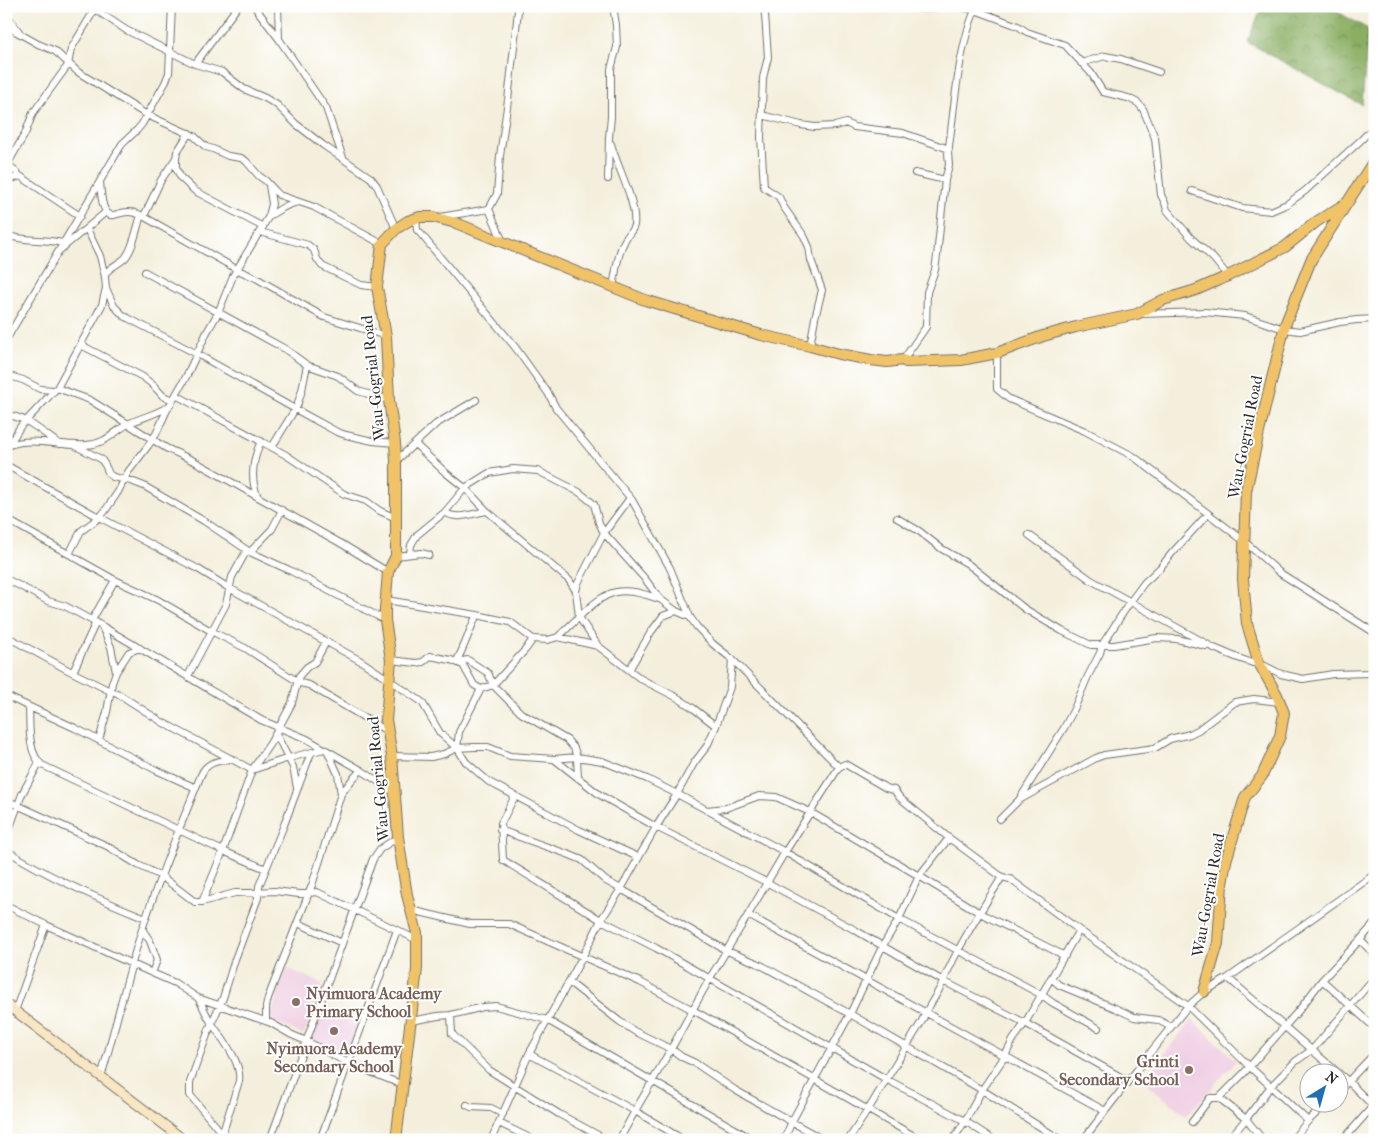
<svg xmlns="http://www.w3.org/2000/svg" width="1381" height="1146" viewBox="0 0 1381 1146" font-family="'IM FELL French Canon',serif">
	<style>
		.built { fill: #f0d0e4 }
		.forest { fill: url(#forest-crowns); stroke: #5a6d48 }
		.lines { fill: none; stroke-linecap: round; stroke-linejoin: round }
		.street-casing { stroke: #717069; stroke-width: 8 }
		.secondary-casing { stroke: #717069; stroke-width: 11 }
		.primary-casing { stroke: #717069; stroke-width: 12 }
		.street { stroke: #fff; stroke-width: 6 }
		.secondary { stroke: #f9e7c3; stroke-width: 9 }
		.primary { stroke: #f1c369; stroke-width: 10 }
		.education-dot { fill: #8d6e63; stroke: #fff; stroke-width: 2 }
		.labels { text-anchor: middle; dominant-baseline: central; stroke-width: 4; stroke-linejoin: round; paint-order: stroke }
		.street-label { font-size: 16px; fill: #2b2b2b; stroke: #fff }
		.education-label { font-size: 16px; font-weight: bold; fill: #785e54; stroke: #fff; text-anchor: start }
	</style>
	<defs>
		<pattern id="forest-crowns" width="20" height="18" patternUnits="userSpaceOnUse" patternTransform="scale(1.25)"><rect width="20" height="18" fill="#8aaf64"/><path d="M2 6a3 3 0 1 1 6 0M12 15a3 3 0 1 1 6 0" fill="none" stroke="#718f53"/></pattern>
	</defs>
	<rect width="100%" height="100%" fill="#fff"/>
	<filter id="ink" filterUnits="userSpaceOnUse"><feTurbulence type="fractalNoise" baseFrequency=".02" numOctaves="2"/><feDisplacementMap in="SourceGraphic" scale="10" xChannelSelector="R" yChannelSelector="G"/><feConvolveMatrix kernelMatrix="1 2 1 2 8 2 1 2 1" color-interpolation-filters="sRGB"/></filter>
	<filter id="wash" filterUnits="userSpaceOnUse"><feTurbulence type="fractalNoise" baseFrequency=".0096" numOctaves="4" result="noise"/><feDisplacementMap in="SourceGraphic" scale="20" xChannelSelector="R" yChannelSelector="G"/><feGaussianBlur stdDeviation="1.12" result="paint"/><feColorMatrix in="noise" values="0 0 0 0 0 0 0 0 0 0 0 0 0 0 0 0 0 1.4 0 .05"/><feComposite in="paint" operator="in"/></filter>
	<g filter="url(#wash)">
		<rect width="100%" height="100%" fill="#f4efdc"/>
		<path class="built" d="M287,968L323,984L304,1035L269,1019Z
			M323,1005L360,1021L345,1058L309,1041Z
			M1192,1019L1236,1061L1186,1116L1143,1080Z"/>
		<path class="forest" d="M1263,6H1327L1368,29L1362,105L1247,42Z"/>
	</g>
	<g filter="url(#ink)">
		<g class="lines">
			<defs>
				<path id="street" d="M90,6L126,30L195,64L222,72L244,89L265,98L277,105L296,124L323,145L371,178L377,186L396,229
					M254,6L279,39L326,108L343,158
					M278,6L279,39
					M763,6L765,15L768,57L763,78L761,137L764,187L779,197L783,206L804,236L809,247L811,260L822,290L815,318L810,346
					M911,6C922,11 934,9 945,6
					M955,6L975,10L1018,26L1027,32L1065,45L1091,73L1103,92L1128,98L1138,103L1143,109L1155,138L1161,195L1165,203L1167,210L1191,238L1213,258L1228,276
					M6,14L20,33
					M6,26L38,44L55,51L78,72L147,115L194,136L206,147L213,149L228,156L241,158L246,161L259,176L266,181L279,195L314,207L382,244
					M1081,63L1105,56L1121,59L1159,72
					M195,64L238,6
					M762,115L801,125L815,127L835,126L846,123L854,127L903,133L949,149
					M189,133L177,152L176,158V168L181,178L195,191L263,227
					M611,144C617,167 637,202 634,225C633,231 626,236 624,242C617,255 616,272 613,287
					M6,162L20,176L80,216
					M8,164L11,158L25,134L33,113L68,65L71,49L95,9
					M915,173L945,180
					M608,179L609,137L611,117V69L617,47L616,25L613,6
					M6,181L20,176
					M100,182C101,190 101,218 114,215C125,212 129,210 141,215L240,271L256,278L324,317L386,336
					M1192,191L1242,208L1271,211L1287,204L1305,191L1360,141L1371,130L1375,124
					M489,209L503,242
					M144,216L161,180L176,158
					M269,216C279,210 288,203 299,202
					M440,217L489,209L497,194L500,156L508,100L518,11L517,6
					M416,218L417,230L420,233L515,347L548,393L556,408L632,500L670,568L690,617L697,627L713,644L732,659L839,767
					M260,232L308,245L314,250L317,259L322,266L361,285L377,287
					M6,235C24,242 44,238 63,243
					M60,250L106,212
					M145,272L285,349L307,365L338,376L358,391L389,400
					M105,274C110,267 117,265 124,259C133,251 137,227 141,215
					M106,288L114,306L124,316L197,354L295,409L337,432L346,435L373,441L395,443
					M1140,314L1205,312L1245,316L1284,329L1300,331L1340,322L1357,320L1375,319
					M6,340L122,144L137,130L142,124L165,83L169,73L172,6
					M81,345L143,377L153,385L163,396L173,400
					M997,353V389L1009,399L1085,431L1133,456L1244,541L1280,573L1375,633
					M903,360L926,327L927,292L935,270L937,256L945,180L949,165L948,153C955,107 957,53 975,10
					M6,375L23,380L40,389L54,390
					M57,388L90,400L166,448L194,461L258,497L342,544L388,572
					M176,395L286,455L344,494L366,501L380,511L396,518
					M6,415C26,416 43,433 59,444
					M415,444L446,473L465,488L487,511L569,580L576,591L578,583L604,533L630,498
					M9,445C34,436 60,447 86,445C107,444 114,431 130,423C143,417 157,414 169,406
					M74,445L101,459L105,465L109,474L113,477L131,481L144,486L204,521L250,552L289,570L385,620
					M272,447L297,406L302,390L307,365
					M6,450L20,427L57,388L102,305L106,288L105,277L100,256L87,229
					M396,461L436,424L476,400
					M6,465L97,516L198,569L229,588L361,661L422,702L440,733L457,748L466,762L489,782L579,830L638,857
					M258,497C249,478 253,459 261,441
					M445,512L465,488L489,473L513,469L538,471L579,492L594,504L599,523L604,533L645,579L660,599L676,611L690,617
					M897,518L919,531L942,549L968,564L1025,609L1062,631L1091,645H1114L1157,638L1177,639L1206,646
					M6,519L115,580L158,600L211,631L245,648L300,683L309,685L387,731
					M1029,535L1091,580L1214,648L1238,658L1253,663H1259L1281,674L1303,679L1333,674L1371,673L1375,671
					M250,552L272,529L282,510
					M69,554L81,531L100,517L105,511L118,492L128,472L148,446L156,434L166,412L186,377L207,332L218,313L233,276L269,216L272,204L269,185
					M410,554L411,545L417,535L445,512C456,521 474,513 487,511
					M396,556L421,553L429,555
					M6,579L20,586L48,601L65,606L102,626L261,720L307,739L361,770L394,792
					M659,599C620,585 608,589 579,617L598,646L641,679L678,698L693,708L716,726
					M386,600L477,615L510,622L533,639
					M477,615C469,630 465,647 456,662L468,660L488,673L493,685L521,713L567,740L574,748L577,757L602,761L647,779L677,794L785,852L899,919L1042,995L1053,1003L1098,1028
					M92,620L115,580
					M102,627L111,647L116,672
					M6,636L68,670L108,690L117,693L162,722L252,770L289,758L324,749
					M558,637L598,646
					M391,660L416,663L423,662L430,656L451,660L463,665L474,685L481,689
					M629,670L651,632L663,616L676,611
					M73,672L96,622
					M188,676L226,604L232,577L247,550
					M6,696L75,728L156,770L196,788
					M29,707C30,724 27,753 42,765L223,851L266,869
					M276,734L293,767L297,788
					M99,740L107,712L112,683L116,672L129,652L140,648
					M457,748L459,732L481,689L493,685L526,649L533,639L548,640L558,637L579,617L576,591
					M328,752L338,774L341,794
					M392,756L431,757L444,754L457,748L474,747H488L510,756L554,759L600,795L656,827L768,883L855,930L943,981L1025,1023L1128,1081
					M554,759L577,757L578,778
					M515,796L501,823L503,860L601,920L656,948L886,1079L965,1121L994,1140
					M6,800L107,846L138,865L161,876L195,902H202L235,893L275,891L299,894L317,892L397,930L417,940
					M1019,800L1064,728L1074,709L1088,676L1100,653L1102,645L1130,602L1144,583L1160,568L1172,553L1208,514
					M707,810L726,808L759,796L776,797L810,812L919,876L980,913L1065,956
					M1000,819L1019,800L1096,758L1104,755L1155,748L1170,739L1190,734L1198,730L1235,702L1254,699L1280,702
					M500,830L570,855L582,860L606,881L621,889L727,951L757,963L850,1014L982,1090L1061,1140
					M6,838L22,794L39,763
					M6,850C50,878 98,899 146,918
					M202,902L223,851L252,770L271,742L292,703L299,676L307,667L315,662L326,642
					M6,905L46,925L152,973
					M411,910L470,924H509L640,982L693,1010L921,1140
					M748,915L1105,1111
					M298,923L342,943
					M142,929L150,941L157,960L152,973L175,983L198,998L271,1023L290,1034L306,1041L348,1063L403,1085
					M1360,940L1375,955
					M1051,978L1059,985L1076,992L1115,1008L1134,1017L1158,1020L1171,1027
					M1228,978L1349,1082L1375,1108
					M1322,980L1375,1028
					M569,982L619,1021L634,1031L671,1049L682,1057L695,1063L735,1090L824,1140
					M198,998C203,1006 206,1015 211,1022C221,1038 242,1061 239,1081L222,1135
					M15,1011L46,925
					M451,1015L452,1034L489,1070L559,1114L607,1140
					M266,1021V1007L268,998L312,885L341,794L351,781L361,770
					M411,1021L438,1016L451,1015L483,1007L496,1006L547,1020L754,1140
					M529,1054L635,1111L684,1140
					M101,1077C115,1029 126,980 141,933C158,879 180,827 201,775C207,761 219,761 232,759
					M1338,1092L1375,1053
					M1219,1098L1246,1119L1263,1140
					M467,1105L471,1107L491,1108L503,1114
					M1308,1121L1326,1104
					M1192,1122L1210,1098H1219L1244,1073L1300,1009L1322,980L1360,940L1375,923
					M499,1123L534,1140
					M222,1140L220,1131L190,1095V1082L210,1027L223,998L235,959L258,898L259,886L284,825L311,753
					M270,1140L373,859L380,849L398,837
					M320,1140L397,930
					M491,1140L529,1054L583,956L601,920L621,889L656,827L677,794L694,763L707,746L716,726L730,687L732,659
					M619,1140L635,1111L671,1049L710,978L748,915L785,852L839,767L845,764L886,788L894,790L900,798L949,838L1002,877L1010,879L1079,930L1188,1006L1249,1066L1308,1121L1292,1140
					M784,1140L792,1121L850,1014L882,947L899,919L919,876L949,838
					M848,1140L868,1110L922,1021C927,1008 935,998 941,986C957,948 980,912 1002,877
					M953,1140L965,1121L982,1090L1005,1056L1013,1040L1025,1023L1079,930
					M1083,1140L1150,1053L1188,1006L1204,992L1228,978L1375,874
					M1228,1140L1246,1119L1271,1086L1296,1061L1312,1050L1375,977
					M1343,1140L1373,1106
					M1373,1140L1375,1137"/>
				<path id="secondary" d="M6,1004L184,1140"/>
				<path id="primary" d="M1204,992L1218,943L1222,884L1226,861L1235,830L1245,797L1262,776L1280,736L1284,713L1277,695L1259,663L1247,624L1243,579L1246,491L1259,432L1285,325L1311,260L1375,159
					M396,1140L417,969V933L407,895L398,837L392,756L386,720L391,660L385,620V610L388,572L396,556V461L395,443L389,400L386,336L377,287L382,244L396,229L408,221L420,217H433L456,223L645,300L761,335L810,346L839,354L871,360L887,362L903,360L906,362L961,360L997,353L1043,336L1076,327L1137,314L1163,300L1196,290L1228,276L1285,247L1316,222L1348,202"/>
			</defs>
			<use href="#street" class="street-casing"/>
			<use href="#secondary" class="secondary-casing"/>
			<use href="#primary" class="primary-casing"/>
			<use href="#street" class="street"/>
			<use href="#secondary" class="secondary"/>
			<use href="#primary" class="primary"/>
		</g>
	</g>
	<g class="education-dot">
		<circle cx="296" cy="1002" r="5"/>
		<circle cx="334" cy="1031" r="5"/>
		<circle cx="1189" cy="1070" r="5"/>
	</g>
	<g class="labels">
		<g class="street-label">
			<text transform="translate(373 378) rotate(-96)">Wau-Gogrial Road</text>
			<text transform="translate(1245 437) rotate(-79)">Wau-Gogrial Road</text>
			<text transform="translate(378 779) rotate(-95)">Wau-Gogrial Road</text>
			<text transform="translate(1208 895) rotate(-80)">Wau-Gogrial Road</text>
		</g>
		<g class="education-label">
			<text x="306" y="993">Nyimuora Academy<tspan x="306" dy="18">Primary School</tspan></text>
			<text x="334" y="1048" text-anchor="middle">Nyimuora Academy<tspan x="334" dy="18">Secondary School</tspan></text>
			<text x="1179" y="1061" text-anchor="end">Grinti<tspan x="1179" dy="18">Secondary School</tspan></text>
		</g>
	</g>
	<rect width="1381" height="1146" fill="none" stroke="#fff" stroke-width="25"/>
	<g transform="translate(1324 1088) rotate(37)"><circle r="24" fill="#ffffff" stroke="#aaaaaa"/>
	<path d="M0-4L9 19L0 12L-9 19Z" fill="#1f6fb2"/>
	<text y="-8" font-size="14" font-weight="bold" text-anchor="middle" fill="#2b2b2b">N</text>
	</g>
</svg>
